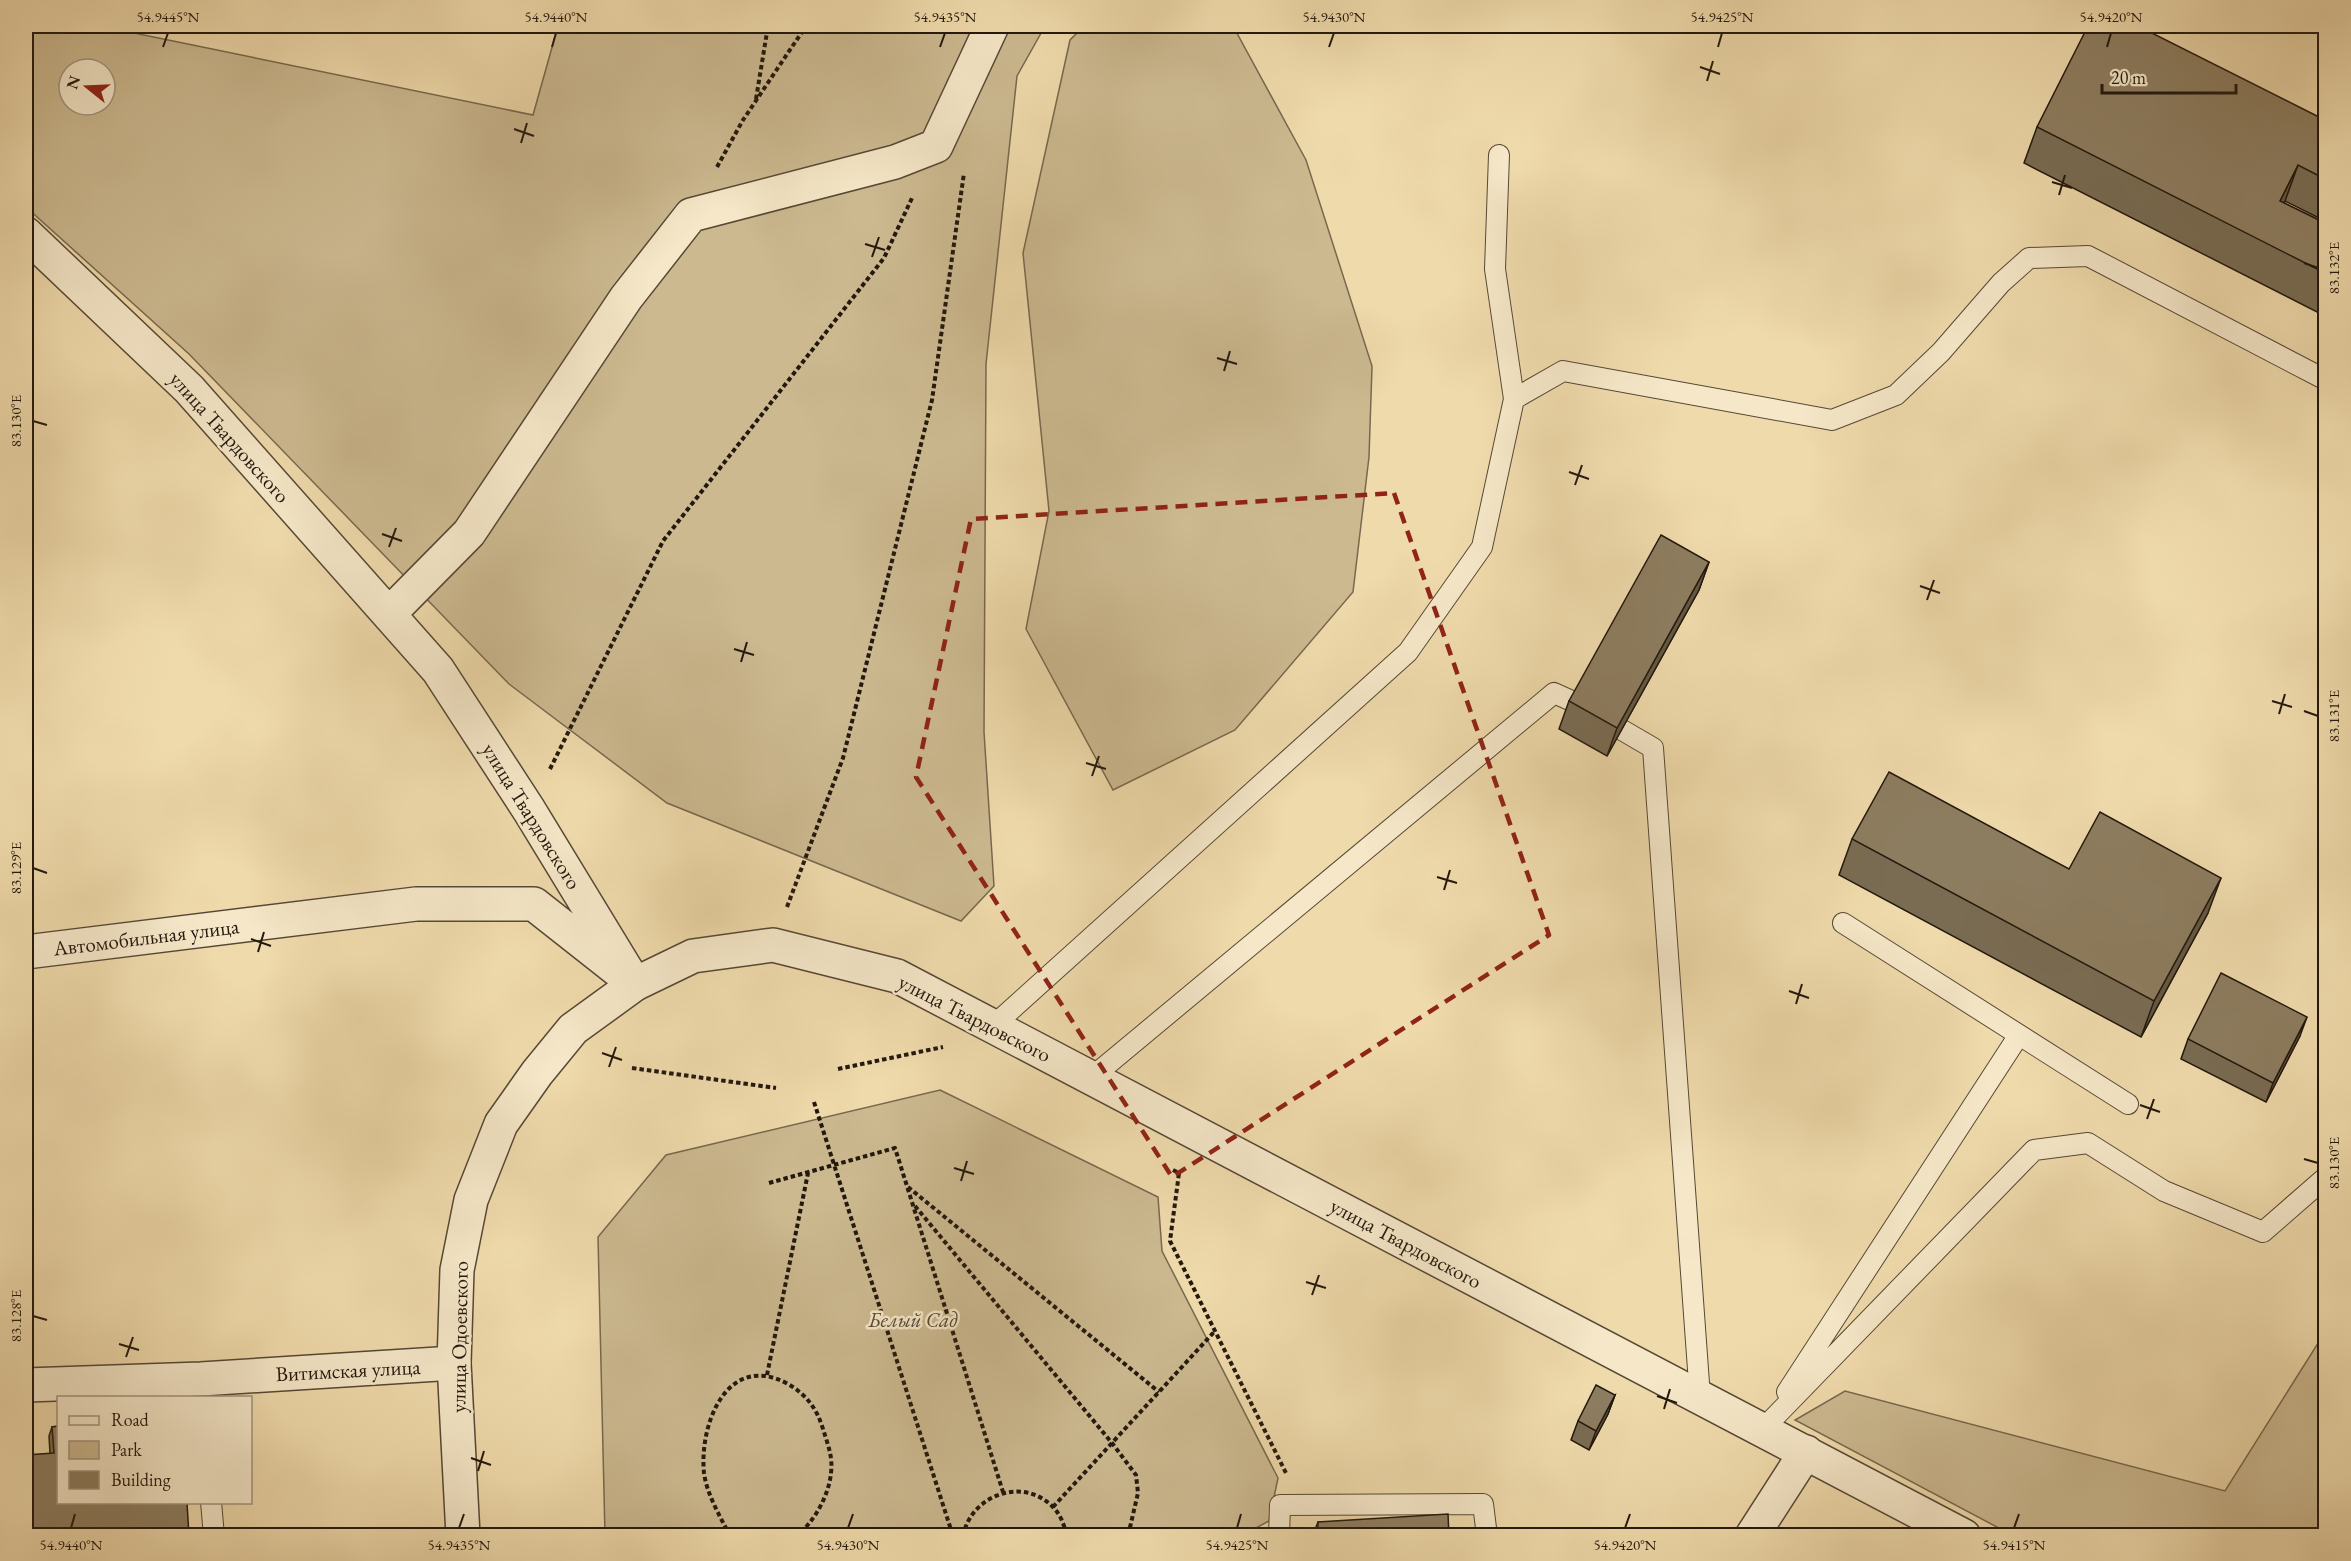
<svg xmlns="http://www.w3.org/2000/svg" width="2351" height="1561" viewBox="0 0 2351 1561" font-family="'EB Garamond',serif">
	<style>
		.green { fill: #ccb990; stroke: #78684f; stroke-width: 1.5; fill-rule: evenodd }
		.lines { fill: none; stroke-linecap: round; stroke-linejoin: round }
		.service-casing { stroke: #564835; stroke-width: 22 }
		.minor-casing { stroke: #564835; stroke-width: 36 }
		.tertiary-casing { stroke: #564835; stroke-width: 36 }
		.path { stroke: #23180e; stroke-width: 4; stroke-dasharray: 4.5 3; stroke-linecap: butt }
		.service { stroke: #f5e7c8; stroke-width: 20 }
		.minor { stroke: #f5e7c8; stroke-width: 33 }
		.tertiary { stroke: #f5e7c8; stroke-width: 33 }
		.wall { fill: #796c53; stroke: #23180e; stroke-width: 1.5 }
		.shaded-wall { fill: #635843; stroke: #23180e; stroke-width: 1.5 }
		.building { fill: #8d7d60; stroke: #23180e; stroke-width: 1.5 }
		.marked { fill: none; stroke: #8f2418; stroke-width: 4.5; stroke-dasharray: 12 8; stroke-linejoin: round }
		.ticks { fill: none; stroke: #23180e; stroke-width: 2 }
		.labels { text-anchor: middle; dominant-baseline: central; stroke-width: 5; stroke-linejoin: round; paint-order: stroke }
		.street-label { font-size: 21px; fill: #23180e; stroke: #f5e7c8 }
		.park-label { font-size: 21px; font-style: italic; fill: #564835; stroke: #f5e7c8 }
		.neatline { fill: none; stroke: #23180e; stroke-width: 2 }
		.ticks-label { font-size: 15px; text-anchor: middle; fill: #23180e }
	</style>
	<rect width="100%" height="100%" fill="#efdaab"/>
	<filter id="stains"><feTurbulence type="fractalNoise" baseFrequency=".00333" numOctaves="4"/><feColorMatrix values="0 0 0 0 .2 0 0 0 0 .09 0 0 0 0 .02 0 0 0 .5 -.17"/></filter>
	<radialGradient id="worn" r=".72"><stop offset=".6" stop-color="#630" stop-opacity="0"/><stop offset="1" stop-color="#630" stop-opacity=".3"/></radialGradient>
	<path class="green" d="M26,26H100L533,115L558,26H1045L1017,76L986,364L984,732L994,886L961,921L667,803L509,684L189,354L26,207ZM69,69H105V105H69Z
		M1084,26H1233L1306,160L1372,366L1369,457L1353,592L1235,730L1113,790L1026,629L1049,511L1023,253L1070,40Z
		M940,1090L1158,1197L1162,1251L1278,1478L1269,1521L1241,1536L605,1535L598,1237L666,1155Z
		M2325,1332V1535H2012L1795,1420L1845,1391L2225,1491Z"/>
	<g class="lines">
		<defs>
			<path id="service" d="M1514,399L1563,371L1832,420L1896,395L1941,352L2001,283L2029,258L2088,256L2326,380
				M1843,923L2128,1104
				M993,1026L1408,652L1482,547L1514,399L1495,269L1499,155
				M1091,1078L1554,693L1574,702L1653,748L1700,1397
				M1787,1392L2019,1035
				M1762,1430L2034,1150L2088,1143L2164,1191L2263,1232L2326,1177
				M211,1502L214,1536
				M1279,1536L1280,1505L1483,1504L1487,1536"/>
			<path id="minor" d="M26,234L189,389L438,670L529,810L635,984
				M389,614L469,533L626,298L691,215L895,162L936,146L992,26
				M26,952L416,904H534L619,971
				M26,1385L201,1379L454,1363
				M1752,1536L1806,1452"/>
			<path id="tertiary" d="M463,1536L454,1363L457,1270L471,1200L501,1124L537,1073L573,1029L635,984L693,956L773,945L897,976L1964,1536"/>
		</defs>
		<use href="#service" class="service-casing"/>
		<use href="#minor" class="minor-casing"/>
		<use href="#tertiary" class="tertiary-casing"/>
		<path class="path" d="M756,99L768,26
			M717,167L743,120L806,26
			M550,769L663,541L884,258L912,198
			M787,907L843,758L932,400L964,173
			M632,1068L776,1088
			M838,1069L943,1047
			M814,1102L953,1536
			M1173,1170L1179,1173L1170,1241L1286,1473
			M769,1183L895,1148L1003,1492
			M908,1187L1159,1392
			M915,1206L1112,1443L1136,1475L1138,1493L1128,1536
			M767,1375L808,1173
			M1053,1507L1215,1331
			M730,1536C720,1516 707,1495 704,1473C699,1423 728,1351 788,1384C807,1395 817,1409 823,1429C828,1445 833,1457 831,1473C829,1495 814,1523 796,1536
			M963,1536C971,1495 1023,1476 1053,1507C1061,1515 1064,1525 1067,1536"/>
		<use href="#service" class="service"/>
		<use href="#minor" class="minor"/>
		<use href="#tertiary" class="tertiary"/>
	</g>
	<path class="wall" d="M2325,120V221L2285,201L2284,203L2325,223V316L2024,163L2037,127Z
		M1709,562L1699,590L1607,756L1559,729L1569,701Z
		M1852,839L2069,869L2208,913L2141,1037L1839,875Z
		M2300,1036L2266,1102L2181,1059L2188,1039Z
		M1615,1395L1608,1414L1589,1450L1571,1440L1578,1421Z
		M52,1427L189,1536L50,1453L49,1436Z
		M1318,1522L1449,1536H1314V1532Z"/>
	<path class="shaded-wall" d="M2298,165L2285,201L2267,236L2280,201Z
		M1709,562L1699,590L1607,756L1617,728Z
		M2221,878L2208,913L2141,1037L2154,1001Z
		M2307,1017L2300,1036L2266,1102L2273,1083Z
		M1615,1395L1608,1414L1589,1450L1596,1431Z"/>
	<path class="building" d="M2088,26H2138L2325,120V179L2298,165L2280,201L2325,223V273L2037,127Z
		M1661,535L1709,562L1617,728L1569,701Z
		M1889,772L2069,869L2100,812L2221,878L2154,1001L1852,839Z
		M2221,973L2307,1017L2273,1083L2188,1039Z
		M1596,1385L1615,1395L1596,1431L1578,1421Z
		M58,1426V1503H187L189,1536H26V1455L54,1453L52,1427Z
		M1448,1514L1449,1536H1318V1522Z"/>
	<path class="marked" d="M1394,493L1549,935L1172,1177L916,777L971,519Z"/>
	<path class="ticks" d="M163,47L168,33M552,47L556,33M940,47L945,33M1329,47L1334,33M1718,47L1722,33M2107,47L2111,33M1700,67L1720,74M1707,81L1713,61M514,129L534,136M521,143L527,123M2052,182L2072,188M2059,195L2065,175M865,244L885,250M872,257L879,237M2304,263L2318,268M1217,358L1237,364M1224,371L1230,351M33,421L47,425M1569,472L1589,479M1575,485L1582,465M382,534L402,541M389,547L396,528M1920,586L1940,593M1927,600L1934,580M734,649L754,655M741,662L747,642M2272,701L2292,707M2304,711L2318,716M2279,714L2285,694M1086,763L1106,769M1092,776L1099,756M33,868L47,873M1437,877L1457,883M1444,890L1450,870M251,939L271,946M258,952L264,932M1789,991L1809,998M1796,1004L1802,984M602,1053L622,1060M609,1067L616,1047M2140,1105L2160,1112M2147,1119L2154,1099M2304,1159L2318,1163M954,1168L974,1174M961,1181L967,1161M1306,1282L1326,1288M1312,1295L1319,1275M33,1316L47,1320M119,1344L139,1350M126,1357L133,1337M1657,1396L1677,1403M1664,1409L1670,1389M471,1458L491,1465M478,1471L484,1451M71,1528L75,1514M459,1528L464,1514M848,1528L853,1514M1237,1528L1241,1514M1625,1528L1630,1514M2014,1528L2019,1514"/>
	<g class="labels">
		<g class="street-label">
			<text transform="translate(230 437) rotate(48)">улица Твардовского</text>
			<text transform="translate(532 816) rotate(58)">улица Твардовского</text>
			<text transform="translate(146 937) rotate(-7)">Автомобильная улица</text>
			<text transform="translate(975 1018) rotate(27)">улица Твардовского</text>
			<text transform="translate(1406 1243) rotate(28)">улица Твардовского</text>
			<text transform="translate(459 1337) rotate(-89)">улица Одоевского</text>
			<text transform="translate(348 1370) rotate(-3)">Витимская улица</text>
		</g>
		<g class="park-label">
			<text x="913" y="1319">Белый Сад</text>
		</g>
	</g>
	<rect width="2351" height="1561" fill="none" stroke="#efdaab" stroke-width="66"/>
	<rect x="57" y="1396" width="195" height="108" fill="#f5e7c8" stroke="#a1947e" stroke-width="1.5"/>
	<rect x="69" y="1416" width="30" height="9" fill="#f5e7c8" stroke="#a1947e" stroke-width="1.5"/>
	<text x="111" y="1426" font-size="18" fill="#23180e">Road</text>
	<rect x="69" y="1441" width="30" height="18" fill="#ccb990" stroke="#a1947e" stroke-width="1.5"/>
	<text x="111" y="1456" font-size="18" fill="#23180e">Park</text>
	<rect x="69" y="1471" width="30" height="18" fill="#8d7d60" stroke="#a1947e" stroke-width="1.5"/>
	<text x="111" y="1486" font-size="18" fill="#23180e">Building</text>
	<g transform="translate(87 87) rotate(288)"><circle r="28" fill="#f5e7c8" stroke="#a1947e" stroke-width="1.5"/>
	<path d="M0-4.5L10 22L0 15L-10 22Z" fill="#8f2418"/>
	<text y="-9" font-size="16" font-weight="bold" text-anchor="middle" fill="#23180e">N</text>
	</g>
	<path d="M2102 84v9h134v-9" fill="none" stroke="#23180e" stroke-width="3"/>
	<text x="2111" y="84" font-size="18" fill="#23180e" stroke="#f5e7c8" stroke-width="4.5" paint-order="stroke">20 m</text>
	<rect x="33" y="33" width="2285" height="1495" class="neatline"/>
	<g class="ticks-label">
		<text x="168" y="22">54.9445°N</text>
		<text x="556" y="22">54.9440°N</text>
		<text x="945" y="22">54.9435°N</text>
		<text x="1334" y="22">54.9430°N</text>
		<text x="1722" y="22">54.9425°N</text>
		<text x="2111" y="22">54.9420°N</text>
		<text transform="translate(2334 268) rotate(-90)" y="5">83.132°E</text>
		<text transform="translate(16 421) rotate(-90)" y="5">83.130°E</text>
		<text transform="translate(2334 716) rotate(-90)" y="5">83.131°E</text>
		<text transform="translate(16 868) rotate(-90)" y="5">83.129°E</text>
		<text transform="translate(2334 1163) rotate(-90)" y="5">83.130°E</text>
		<text transform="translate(16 1316) rotate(-90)" y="5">83.128°E</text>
		<text x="71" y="1550">54.9440°N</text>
		<text x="459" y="1550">54.9435°N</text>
		<text x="848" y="1550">54.9430°N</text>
		<text x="1237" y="1550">54.9425°N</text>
		<text x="1625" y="1550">54.9420°N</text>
		<text x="2014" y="1550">54.9415°N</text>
	</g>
	<rect width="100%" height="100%" filter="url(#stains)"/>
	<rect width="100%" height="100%" fill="url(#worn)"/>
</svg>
